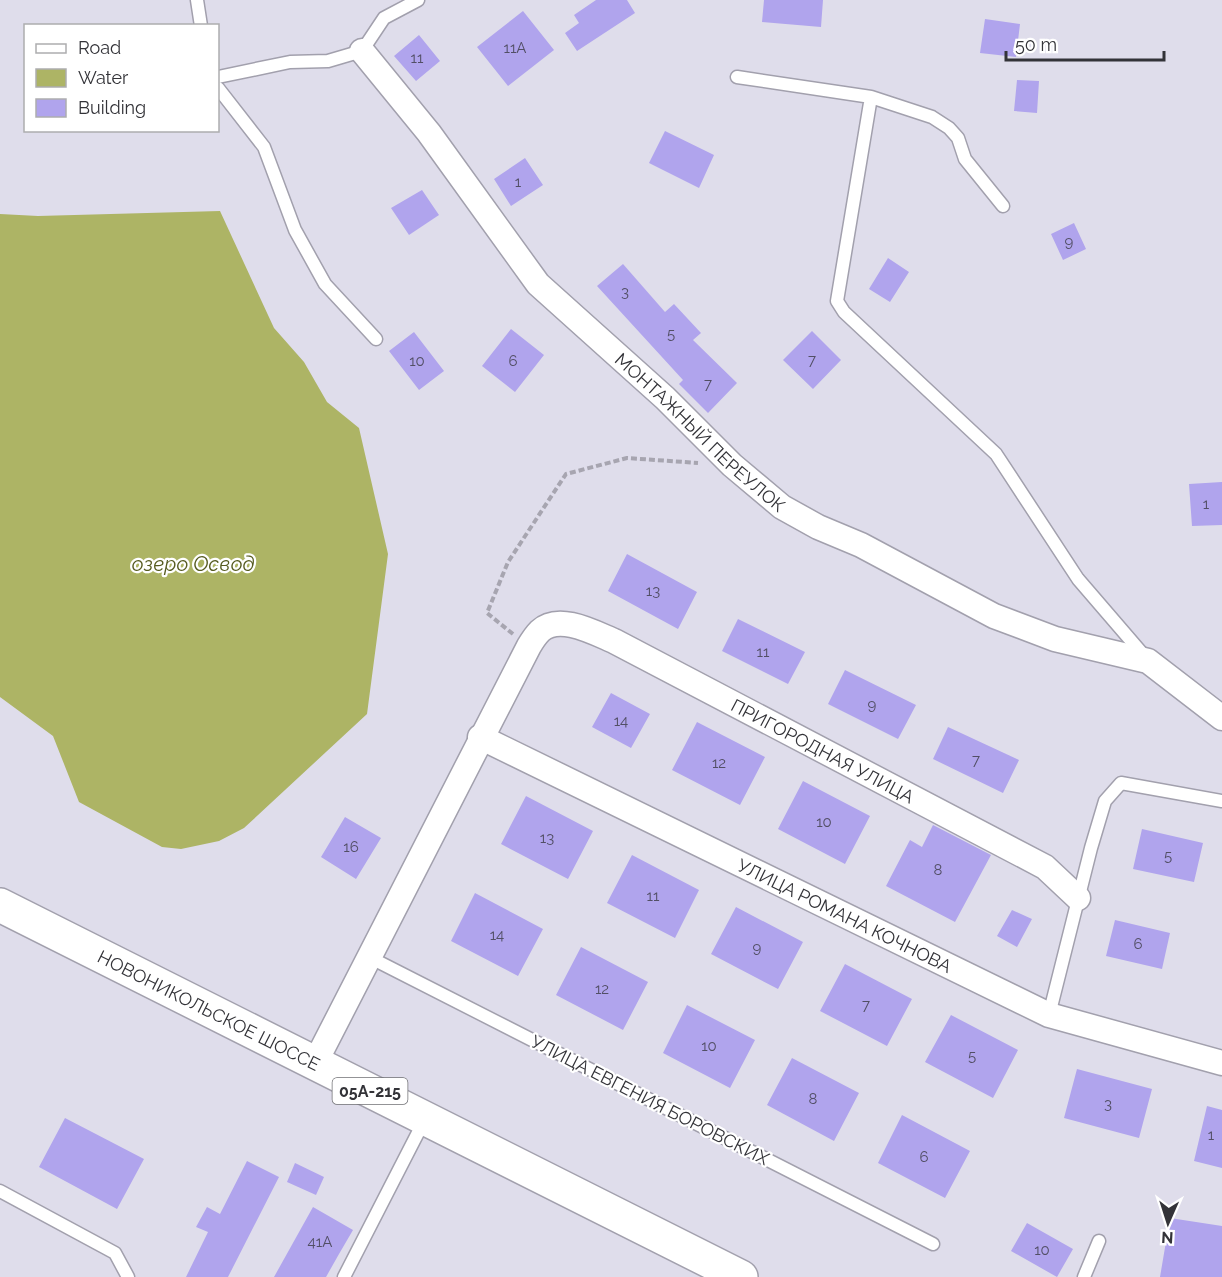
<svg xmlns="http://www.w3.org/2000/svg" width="1222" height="1277" viewBox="0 0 1222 1277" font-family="Raleway,sans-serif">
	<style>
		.water { fill: #adb465 }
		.building { fill: #b0a4ed }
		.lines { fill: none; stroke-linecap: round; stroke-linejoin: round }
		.lane-casing { stroke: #a2a0ad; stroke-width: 15 }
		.street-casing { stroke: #a2a0ad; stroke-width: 27 }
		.highway-casing { stroke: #a2a0ad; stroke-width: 36 }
		.path { stroke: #a7a5b0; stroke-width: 4; stroke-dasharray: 6 3; stroke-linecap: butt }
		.lane { stroke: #fff; stroke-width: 12 }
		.street { stroke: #fff; stroke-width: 24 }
		.highway { stroke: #fff; stroke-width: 33 }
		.labels { text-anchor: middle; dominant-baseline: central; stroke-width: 4.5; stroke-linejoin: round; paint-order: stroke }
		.number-label { font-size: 15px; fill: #524f65 }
		.shield { fill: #fff; stroke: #707074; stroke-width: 1.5 }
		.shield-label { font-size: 16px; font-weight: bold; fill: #333338 }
		.street-label { font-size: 18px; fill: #333338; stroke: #fff }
		.water-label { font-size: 20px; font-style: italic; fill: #565b20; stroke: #fff }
	</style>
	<rect width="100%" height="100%" fill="#dfddeb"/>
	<path class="water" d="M220,211L274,328L304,362L327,402L359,428L388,554L367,714L244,828L219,841L181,849L162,847L79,802L53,736L0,697V214L38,216Z"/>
	<path class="building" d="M596,0H627L635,13L577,51L565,33L579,23L574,15Z
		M764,0H823L821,27L762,22Z
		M523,11L554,50L508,86L477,47Z
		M985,19L1020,24L1016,57L980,53Z
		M419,35L440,61L416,81L394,56Z
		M1017,80L1039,81L1037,113L1014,111Z
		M665,131L714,155L699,188L649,163Z
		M525,158L543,185L511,206L494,179Z
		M422,190L439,215L409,235L391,208Z
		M1074,223L1086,249L1063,260L1051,234Z
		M888,258L909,272L890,302L869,289Z
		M623,264L665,312L674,304L701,333L693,340L737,383L708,413L679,384L683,380L597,286Z
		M511,329L544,355L515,392L482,366Z
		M812,331L841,360L813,389L783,360Z
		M414,332L444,371L419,390L389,351Z
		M1222,482V525L1192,526L1189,484Z
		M627,554L697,592L678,629L608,591Z
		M738,619L805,652L788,684L722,651Z
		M845,670L916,705L898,739L828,704Z
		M611,693L650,714L631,748L592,727Z
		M697,722L765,757L740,805L672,770Z
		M948,727L1019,760L1003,793L933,759Z
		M803,781L870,816L845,864L778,829Z
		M526,796L593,831L568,879L501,844Z
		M345,817L381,838L356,879L321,857Z
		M933,825L991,855L955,922L886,886L910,840L922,847Z
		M1142,829L1203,843L1194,882L1133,869Z
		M632,855L699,890L675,938L607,903Z
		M475,893L543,929L518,976L451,941Z
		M736,907L803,942L778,989L711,954Z
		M1012,910L1032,919L1017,947L997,936Z
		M1115,920L1170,933L1162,969L1106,956Z
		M581,947L648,982L623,1030L556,995Z
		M845,964L912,999L887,1046L820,1011Z
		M687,1005L755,1040L730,1088L663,1053Z
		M951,1015L1018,1050L993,1098L925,1062Z
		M792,1058L859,1093L834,1141L767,1105Z
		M1077,1069L1152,1089L1139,1138L1064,1118Z
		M1207,1106L1222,1110V1168L1194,1161Z
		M902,1115L970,1151L945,1198L878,1163Z
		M65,1118L144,1159L117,1209L39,1167Z
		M247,1161L279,1177L228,1277H186L208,1232L196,1227L207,1207L220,1214Z
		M295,1163L324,1177L316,1195L287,1182Z
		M313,1207L353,1230L339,1254L326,1277H274Z
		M1170,1218L1222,1226V1277H1160Z
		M1027,1223L1073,1249L1057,1277L1011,1251Z"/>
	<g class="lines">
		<defs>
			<path id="lane" d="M197,0L201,26
				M218,77L290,62L328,61L362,51L384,18L418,0
				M737,77L871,97L932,117L949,128L958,138L965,159L1003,206
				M218,88L264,147L295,230L325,284L376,339
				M871,97L837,301L844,312L996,454L1078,579L1146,658
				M367,956L933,1244
				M1049,1015L1091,848L1105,801L1121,783L1222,801
				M0,1191L115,1253L128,1277
				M344,1277L424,1121
				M1084,1277L1099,1241"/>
			<g id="street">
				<path id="s1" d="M362,51L429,133L538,284L665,398L732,465L782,507L818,527L861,545L994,616L1055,639L1148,661L1222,718"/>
				<path id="s2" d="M480,737L1049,1015L1222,1063"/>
				<path id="s3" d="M315,1063L529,646C532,641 536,635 540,631C559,613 595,633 614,641L1045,867L1078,898"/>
			</g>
			<g id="highway">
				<path id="s4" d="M0,905L741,1277"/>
			</g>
		</defs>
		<use href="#lane" class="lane-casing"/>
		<use href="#street" class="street-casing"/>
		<use href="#highway" class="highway-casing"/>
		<path class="path" d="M513,634L487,613L508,562L566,474L627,458L698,463"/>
		<use href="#lane" class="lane"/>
		<use href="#street" class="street"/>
		<use href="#highway" class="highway"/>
	</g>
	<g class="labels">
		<g class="number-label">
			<text x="515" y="48">11А</text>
			<text x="417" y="58">11</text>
			<text x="518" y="182">1</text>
			<text x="1069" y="242">9</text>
			<text x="625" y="292">3</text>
			<text x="671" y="334">5</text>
			<text x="812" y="360">7</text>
			<text x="417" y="361">10</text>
			<text x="513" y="361">6</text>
			<text x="708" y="384">7</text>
			<text x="1206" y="504">1</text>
			<text x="653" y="591">13</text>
			<text x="763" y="652">11</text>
			<text x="872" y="705">9</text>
			<text x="621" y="721">14</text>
			<text x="976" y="760">7</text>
			<text x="719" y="763">12</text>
			<text x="824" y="822">10</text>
			<text x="547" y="838">13</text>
			<text x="351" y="847">16</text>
			<text x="1168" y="856">5</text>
			<text x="938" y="870">8</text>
			<text x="653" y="896">11</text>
			<text x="497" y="935">14</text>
			<text x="1138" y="944">6</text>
			<text x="757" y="948">9</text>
			<text x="602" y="989">12</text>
			<text x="866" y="1005">7</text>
			<text x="709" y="1046">10</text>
			<text x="972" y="1056">5</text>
			<text x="813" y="1099">8</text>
			<text x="1108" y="1104">3</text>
			<text x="1211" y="1135">1</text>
			<text x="924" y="1157">6</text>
			<text x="320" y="1242">41А</text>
			<text x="1042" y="1250">10</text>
		</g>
		<rect class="shield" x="332.5" y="1078" width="75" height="26" rx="4.5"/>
		<g class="shield-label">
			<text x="370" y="1091">05А-215</text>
		</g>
		<g class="street-label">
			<text stroke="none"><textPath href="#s1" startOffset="512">МОНТАЖНЫЙ ПЕРЕУЛОК</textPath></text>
			<text stroke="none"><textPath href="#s3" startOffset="802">ПРИГОРОДНАЯ УЛИЦА</textPath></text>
			<text stroke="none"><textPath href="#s2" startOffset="406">УЛИЦА РОМАНА КОЧНОВА</textPath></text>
			<text stroke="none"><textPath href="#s4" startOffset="234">НОВОНИКОЛЬСКОЕ ШОССЕ</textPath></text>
			<text transform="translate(650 1100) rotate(27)">УЛИЦА ЕВГЕНИЯ БОРОВСКИХ</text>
		</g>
		<g class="water-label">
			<text x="193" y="564">озеро Освод</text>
		</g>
	</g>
	<rect x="24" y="24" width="195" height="108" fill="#ffffff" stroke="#adadaf" stroke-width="1.5"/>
	<rect x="36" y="44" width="30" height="9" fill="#ffffff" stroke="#adadaf" stroke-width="1.5"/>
	<text x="78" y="54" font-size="18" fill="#333338">Road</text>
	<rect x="36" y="69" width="30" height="18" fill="#adb465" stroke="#adadaf" stroke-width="1.5"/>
	<text x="78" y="84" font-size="18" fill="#333338">Water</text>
	<rect x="36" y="99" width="30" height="18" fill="#b0a4ed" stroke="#adadaf" stroke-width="1.5"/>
	<text x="78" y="114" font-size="18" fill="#333338">Building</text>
	<g transform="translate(1168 1223) rotate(183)" stroke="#ffffff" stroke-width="4.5" paint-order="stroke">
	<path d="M0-4.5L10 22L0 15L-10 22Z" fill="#333338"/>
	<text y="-9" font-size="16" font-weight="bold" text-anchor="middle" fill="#333338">N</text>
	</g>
	<path d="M1006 51v9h158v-9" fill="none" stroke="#333338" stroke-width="3"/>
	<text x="1015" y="51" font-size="18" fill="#333338" stroke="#ffffff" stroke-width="4.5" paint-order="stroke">50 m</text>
</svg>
